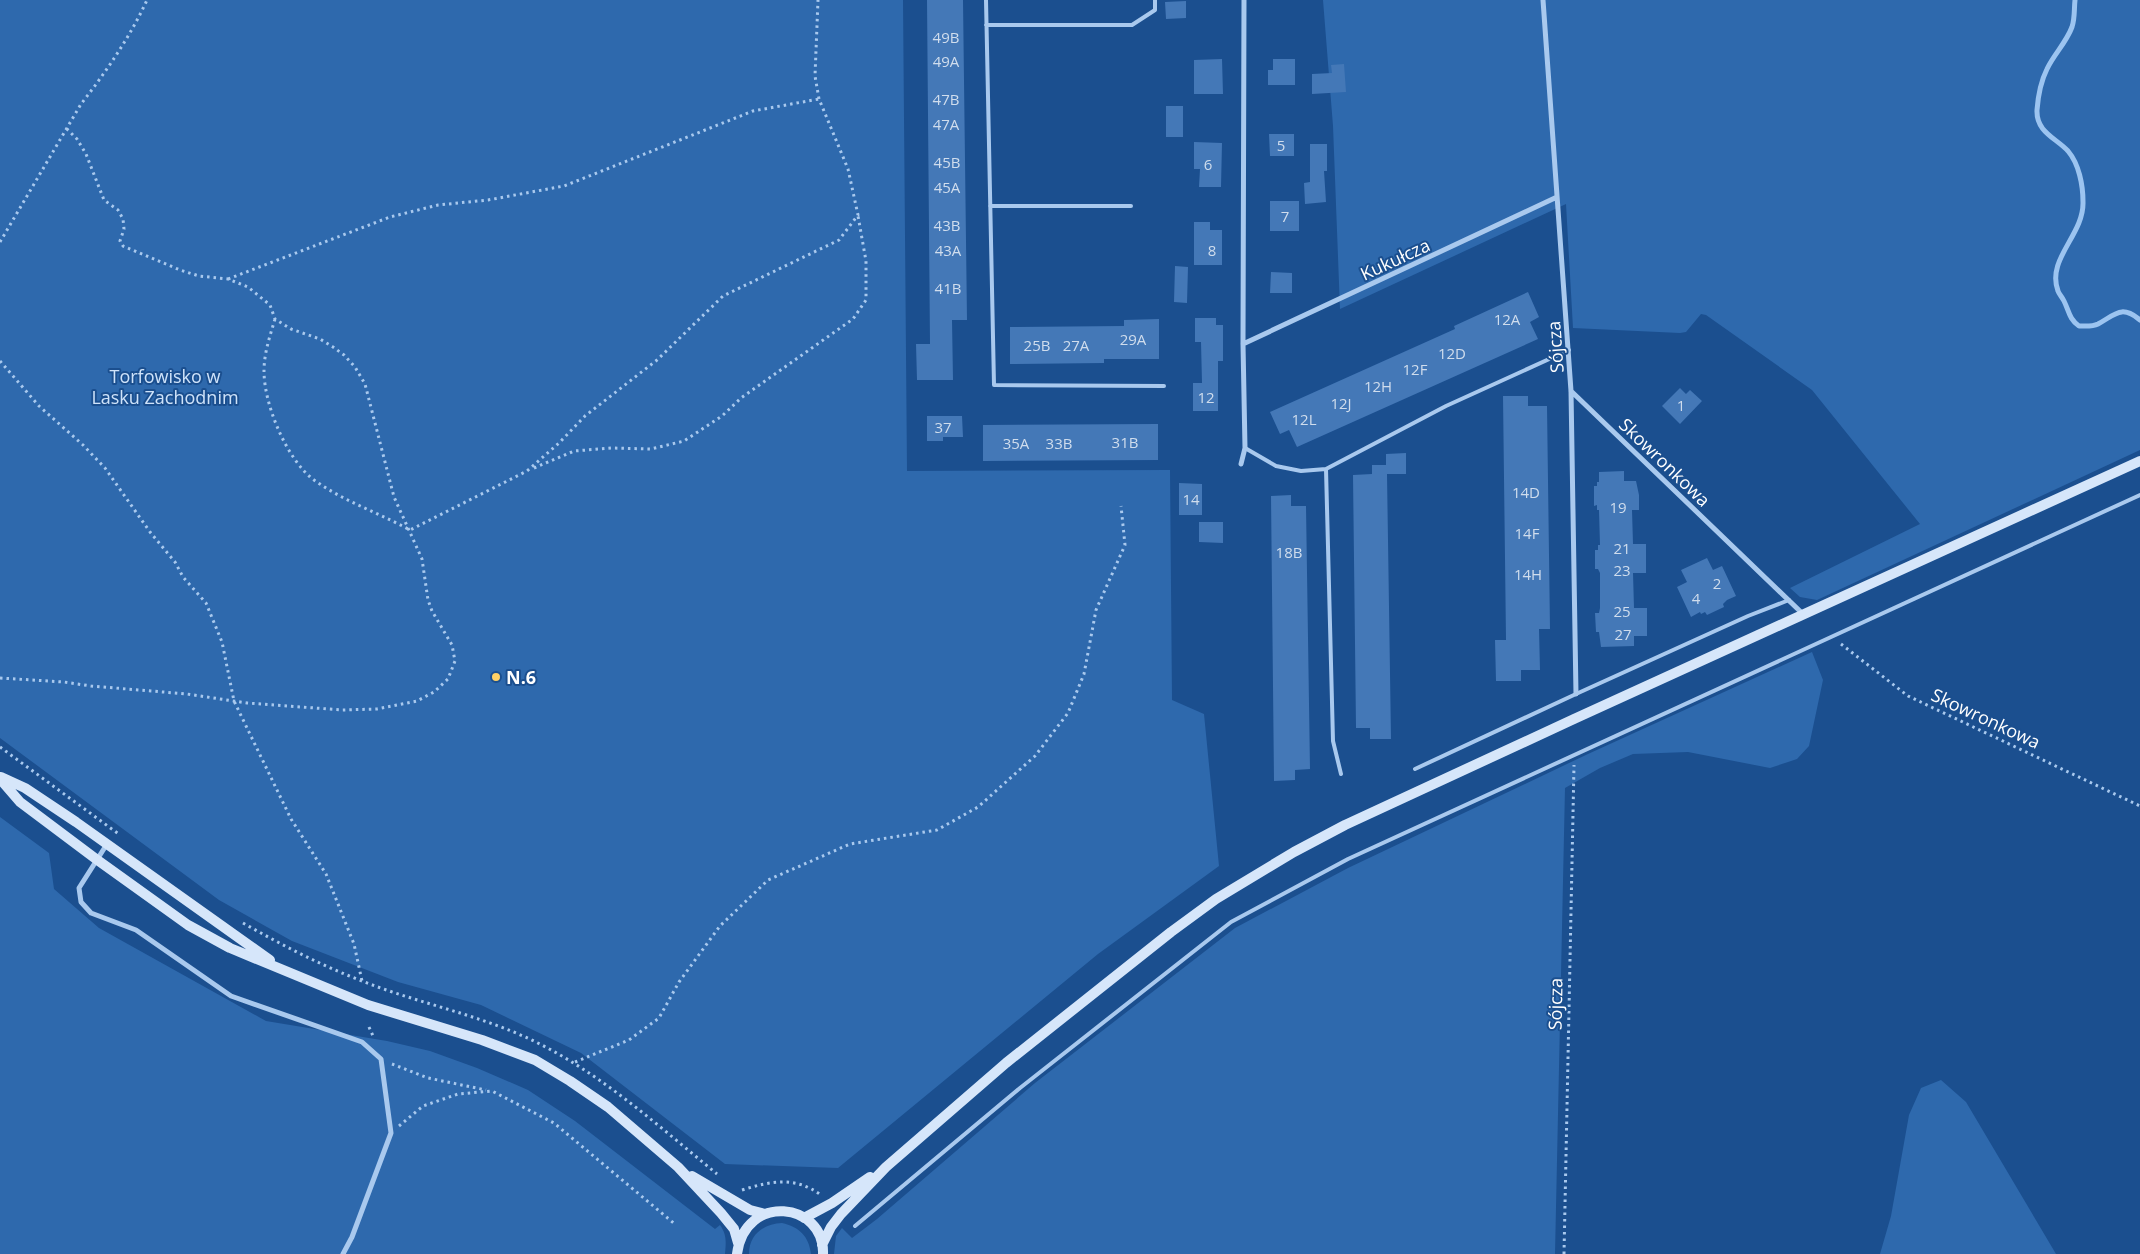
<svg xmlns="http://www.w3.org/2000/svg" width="2140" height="1254" viewBox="0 0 2140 1254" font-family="'Open Sans',sans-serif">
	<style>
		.green { fill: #2e69ad }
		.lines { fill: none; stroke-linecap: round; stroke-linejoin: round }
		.stream { stroke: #9cc4f0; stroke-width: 5 }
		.building { fill: #4478b7 }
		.path { stroke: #a9c9ee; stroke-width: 3; stroke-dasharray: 2.5 4; stroke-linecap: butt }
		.lane { stroke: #a9c9ee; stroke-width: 4 }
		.street { stroke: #a9c9ee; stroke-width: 5 }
		.secondary { stroke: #d6e6fa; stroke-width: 10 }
		.poi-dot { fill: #ffd166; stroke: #1b4f8f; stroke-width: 2 }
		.labels { text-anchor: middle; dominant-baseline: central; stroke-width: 4; stroke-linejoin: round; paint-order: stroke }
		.number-label { font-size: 15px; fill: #d0dded }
		.street-label { font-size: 18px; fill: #fff; stroke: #1b4f8f }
		.park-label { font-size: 18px; fill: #cfe3fa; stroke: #1b4f8f }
		.poi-label { font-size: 18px; font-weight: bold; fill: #fff; stroke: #1b4f8f; text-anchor: start }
	</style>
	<rect width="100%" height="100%" fill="#1b4f8f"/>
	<path class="green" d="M0,0H903L907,471L1170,470L1172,700L1204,714L1219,866L1098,954L838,1168L725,1164L581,1053L481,1005L398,982L292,941L219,900L0,738Z
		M1323,0H2140V450L1817,600L1800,597L1790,588L1920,524L1812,390L1706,315L1701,314L1686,332L1680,333L1573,328L1566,204L1340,309L1333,126Z
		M1812,652L1823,680L1809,746L1797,759L1770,768L1688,752L1633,754L1600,768L1565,788L1555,1254H834L836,1236L842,1228L852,1238L877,1219L1035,1083L1235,928L1348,868L1588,754Z
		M0,817L49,853L54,889L99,928L266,1021L387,1041L430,1051L477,1068L528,1090L575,1121L715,1229L720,1225C727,1235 726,1242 725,1254H0Z
		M1941,1080L1966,1102L2056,1254H1880L1891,1216L1909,1115L1921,1088Z
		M782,1223C799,1227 809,1236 811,1254H749C749,1234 764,1224 782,1223Z"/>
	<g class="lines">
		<path class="stream" d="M2075,0C2074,9 2075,18 2072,27C2066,43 2054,54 2047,69C2041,81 2038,97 2037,110C2036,132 2056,138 2068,151C2079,164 2083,185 2083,202C2084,235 2046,259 2058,291C2059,294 2062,297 2064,301C2069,311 2069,319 2079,326C2085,326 2092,327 2098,324C2115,315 2121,304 2140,320"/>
	</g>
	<path class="building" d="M927,0H963L967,320H952L953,380H917L916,344H930Z
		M1186,1V18L1166,19L1165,2Z
		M1222,59L1223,94H1194V60Z
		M1273,59H1295V85H1268V70H1273Z
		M1344,64L1346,92L1312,94V74L1332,73L1331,65Z
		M1166,106H1183V137H1166Z
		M1269,134H1294V156H1270Z
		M1194,142L1222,143L1221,187H1199L1200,169H1194Z
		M1310,144H1327V171H1324L1326,202L1305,204L1304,183L1310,182Z
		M1270,201H1299V231H1270Z
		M1194,222H1210V230H1222V265H1194Z
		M1175,266L1188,267L1187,303L1174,302Z
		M1271,272L1292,273V293H1270Z
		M1528,292L1539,317L1530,322L1538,339L1297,447L1289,430L1280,434L1270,412L1455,329L1454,326Z
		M1195,318H1216V325H1223V361H1218V411H1193V383H1202L1201,342H1195Z
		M1159,319V359H1104V363L1010,364V327L1124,326V320Z
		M1680,388L1686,394L1690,390L1702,401L1680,424L1662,406Z
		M1503,396H1528V406H1547L1550,629H1539L1540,670H1521V681H1496L1495,640H1506Z
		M927,416H962L963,437H943V441H927Z
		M1158,424V460L983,461V425Z
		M1406,453V474H1387L1391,739H1370V728H1356L1353,475L1372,474V465H1386V454Z
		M1624,471V481H1636L1639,495V510H1632L1633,544H1646V573H1633L1634,608H1647V636H1634V646L1601,647L1599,632H1596L1595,613H1599L1600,608V573L1598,569H1595V550H1598V545H1600L1599,510H1597V505L1594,506V486H1597V482H1599V472Z
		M1179,483L1202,484V515H1179Z
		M1291,495V506H1306L1310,769L1295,770V780L1274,781L1271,496Z
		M1199,522H1223V543L1199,542Z
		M1707,558L1713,570L1722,566L1736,596L1727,600L1723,604L1724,607L1707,615L1705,612L1701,614L1700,612L1691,617L1677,587L1687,582L1681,570Z"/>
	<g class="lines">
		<path class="path" d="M0,242L81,104C106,72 130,37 147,0
			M228,279L390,217L438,205L488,200L564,186L753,111L819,99
			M275,319C270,336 264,353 264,371C264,405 287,460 314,480C343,501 379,513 410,530L527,471L559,443L585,416L657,360L723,296L839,240L858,215L848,169L819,99L815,76L818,0
			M0,361L39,406L83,445L105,468L150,532L175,562L183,577L206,603L222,642L234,701L291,819L326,874L354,944L362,981
			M534,468L574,451L612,448L651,449L684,441L722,416L741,398L853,319L866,300V261L858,216
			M1841,644L1908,696L2140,806
			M0,678L64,682L91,686L187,694L247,703L342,710L377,709L417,701L434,692L448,679L455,661L452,645L432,611L428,600L422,559L394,497L365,384L355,367L344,355L333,347L320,339L291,329L275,319L270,305L248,287L228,279L199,276L180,270L123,246L120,241L124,229L123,219L118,210L104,200L86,154L77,139L66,128
			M0,747L120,835
			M243,923C282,945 320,965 362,981C415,1002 471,1013 523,1036C595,1068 656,1124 717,1174
			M369,1027L373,1036
			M575,1062L629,1040L659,1018L679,982L720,926L768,880L850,844L937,830L978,807L1035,756L1068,713L1084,674L1096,610L1125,545L1121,506
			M392,1064L428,1078L486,1090
			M399,1126L423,1106L458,1094L492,1091L554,1123L676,1225
			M742,1190C771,1181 795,1176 821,1195
			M1564,1254L1574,765"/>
		<path class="lane" d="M986,0L994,385L1164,386
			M986,25H1132L1155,10V0
			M990,206H1131
			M1245,448L1276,466L1301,471L1326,469L1446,406L1569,350
			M1326,469L1333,741L1341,774
			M1415,769L1576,694L1748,616L1789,600
			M855,1226L1020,1088L1231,922L1348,859L2140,495"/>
		<path class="street" d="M1543,0L1571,391L1576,694
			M1243,344L1557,197
			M1571,391L1804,615
			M1241,464L1245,448L1243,344L1244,0
			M107,844L79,888L81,902L91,913L136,930L231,996L362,1042L381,1059L391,1133L352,1237L343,1254"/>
		<path class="secondary" d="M1,777L25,788L76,822L270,960
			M0,779L20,802L96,859L188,925L230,948L368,1005L482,1040L535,1060L570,1081L608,1107L678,1167L721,1213L734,1229L738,1243
			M692,1176L750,1210L765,1214
			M804,1218L832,1203L870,1177
			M822,1245L831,1227L841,1214L886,1167L1006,1063L1171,932L1216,899L1294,852L1345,825L1574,719L2140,461
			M737,1254C745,1192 825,1202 823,1254"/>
	</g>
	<circle class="poi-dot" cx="496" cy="677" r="5"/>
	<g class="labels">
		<g class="number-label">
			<text x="946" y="37">49B</text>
			<text x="946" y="61">49A</text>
			<text x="946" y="99">47B</text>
			<text x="946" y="124">47A</text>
			<text x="1281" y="145">5</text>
			<text x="947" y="162">45B</text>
			<text x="1208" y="164">6</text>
			<text x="947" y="187">45A</text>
			<text x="1285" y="216">7</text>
			<text x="947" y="225">43B</text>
			<text x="948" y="250">43A</text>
			<text x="1212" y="250">8</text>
			<text x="948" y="288">41B</text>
			<text x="1507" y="319">12A</text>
			<text x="1133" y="339">29A</text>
			<text x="1037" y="345">25B</text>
			<text x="1076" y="345">27A</text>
			<text x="1452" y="353">12D</text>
			<text x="1415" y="369">12F</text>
			<text x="1378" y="386">12H</text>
			<text x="1206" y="397">12</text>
			<text x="1341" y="403">12J</text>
			<text x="1681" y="405">1</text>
			<text x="1304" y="419">12L</text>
			<text x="943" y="427">37</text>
			<text x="1125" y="442">31B</text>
			<text x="1016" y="443">35A</text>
			<text x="1059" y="443">33B</text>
			<text x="1526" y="492">14D</text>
			<text x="1191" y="499">14</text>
			<text x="1618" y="507">19</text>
			<text x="1527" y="533">14F</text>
			<text x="1622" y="548">21</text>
			<text x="1289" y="552">18B</text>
			<text x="1622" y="570">23</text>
			<text x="1528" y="574">14H</text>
			<text x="1717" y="583">2</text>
			<text x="1696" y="598">4</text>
			<text x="1622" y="611">25</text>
			<text x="1623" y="634">27</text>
		</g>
		<g class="street-label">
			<text transform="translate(1395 259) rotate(-25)">Kukułcza</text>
			<text transform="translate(1555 347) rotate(-94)">Sójcza</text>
			<text transform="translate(1665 462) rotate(44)">Skowronkowa</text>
			<text transform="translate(1986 718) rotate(25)">Skowronkowa</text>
			<text transform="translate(1555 1004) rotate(-89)">Sójcza</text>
		</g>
		<g class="park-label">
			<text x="165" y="376">Torfowisko w<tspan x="165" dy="21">Lasku Zachodnim</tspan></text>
		</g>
		<g class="poi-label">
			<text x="506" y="677">N.6</text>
		</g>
	</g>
</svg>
